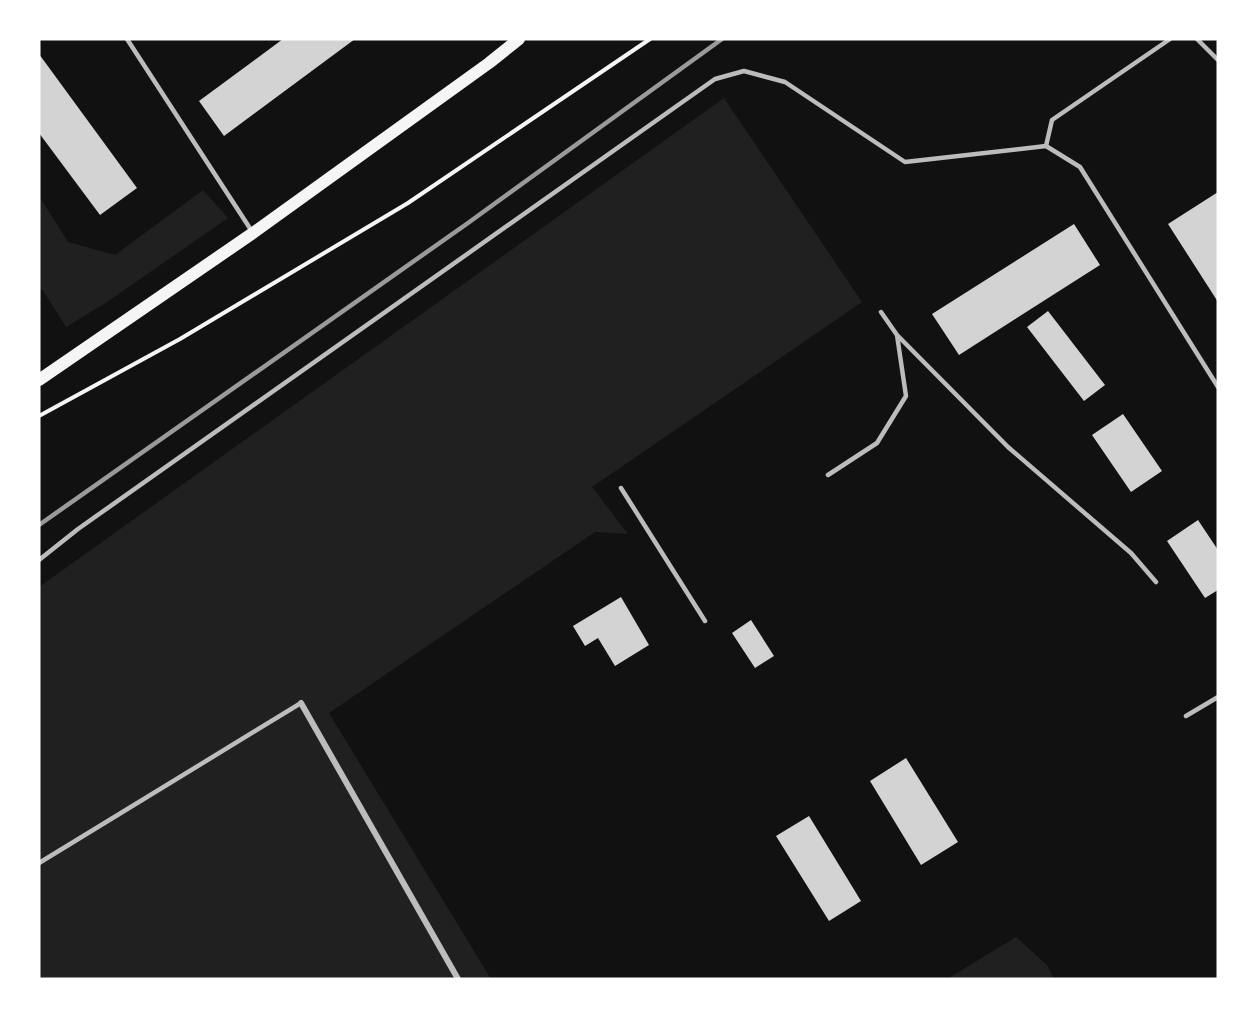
<svg xmlns="http://www.w3.org/2000/svg" width="1257" height="1018" viewBox="0 0 1257 1018" font-family="Overpass,sans-serif">
	<style>
		.green { fill: #202020 }
		.building { fill: #d3d3d3 }
		.lines { fill: none; stroke-linecap: round; stroke-linejoin: round }
		.path { stroke: #f5f5f5; stroke-width: 4 }
		.service { stroke: #bcbcbc; stroke-width: 4.5 }
		.minor { stroke: #bcbcbc; stroke-width: 6 }
		.secondary { stroke: #f5f5f5; stroke-width: 12 }
		.rail { stroke: #9a9a9a; stroke-width: 4.5 }
	</style>
	<rect width="100%" height="100%" fill="#111"/>
	<path class="green" d="M724,98L862,302L592,487L628,534L595,532L329,713L491,979H39V587Z
		M203,190L228,218L107,302L66,327L42,289L39,291V196L68,242L115,255Z
		M1016,937L1047,965L1054,979H947Z"/>
	<path class="building" d="M283,39H355L224,136L199,101Z
		M39,54L137,188L100,215L39,133Z
		M1218,192V302L1168,224Z
		M1074,224L1100,265L959,355L932,314Z
		M1048,311L1105,385L1084,401L1027,327Z
		M1123,414L1162,471L1131,492L1092,435Z
		M1198,520L1218,550V590L1205,598L1167,541Z
		M621,597L649,645L615,666L598,638L585,646L573,626Z
		M751,620L774,656L755,668L732,633Z
		M906,758L958,842L921,865L870,781Z
		M809,816L861,901L829,921L776,836Z"/>
	<g class="lines">
		<path class="path" d="M39,416L180,339L408,203L650,39"/>
		<path class="service" d="M127,39L253,233
			M1197,39L1218,60
			M1046,146L1052,120L1170,39
			M881,312L897,335L1008,447L1131,553L1156,582
			M828,475L877,443L906,396L897,335
			M621,488L705,621
			M39,560L78,529L715,79L744,71L785,82L905,162L1046,146L1080,167L1218,387
			M1186,716L1218,697
			M39,863L301,703"/>
		<path class="minor" d="M301,703L458,979"/>
		<path class="secondary" d="M39,380L253,233L489,63L519,39"/>
		<path class="rail" d="M39,525L468,223L722,39"/>
	</g>
	<rect width="1257" height="1018" fill="none" stroke="#ffffff" stroke-width="81"/>
</svg>
